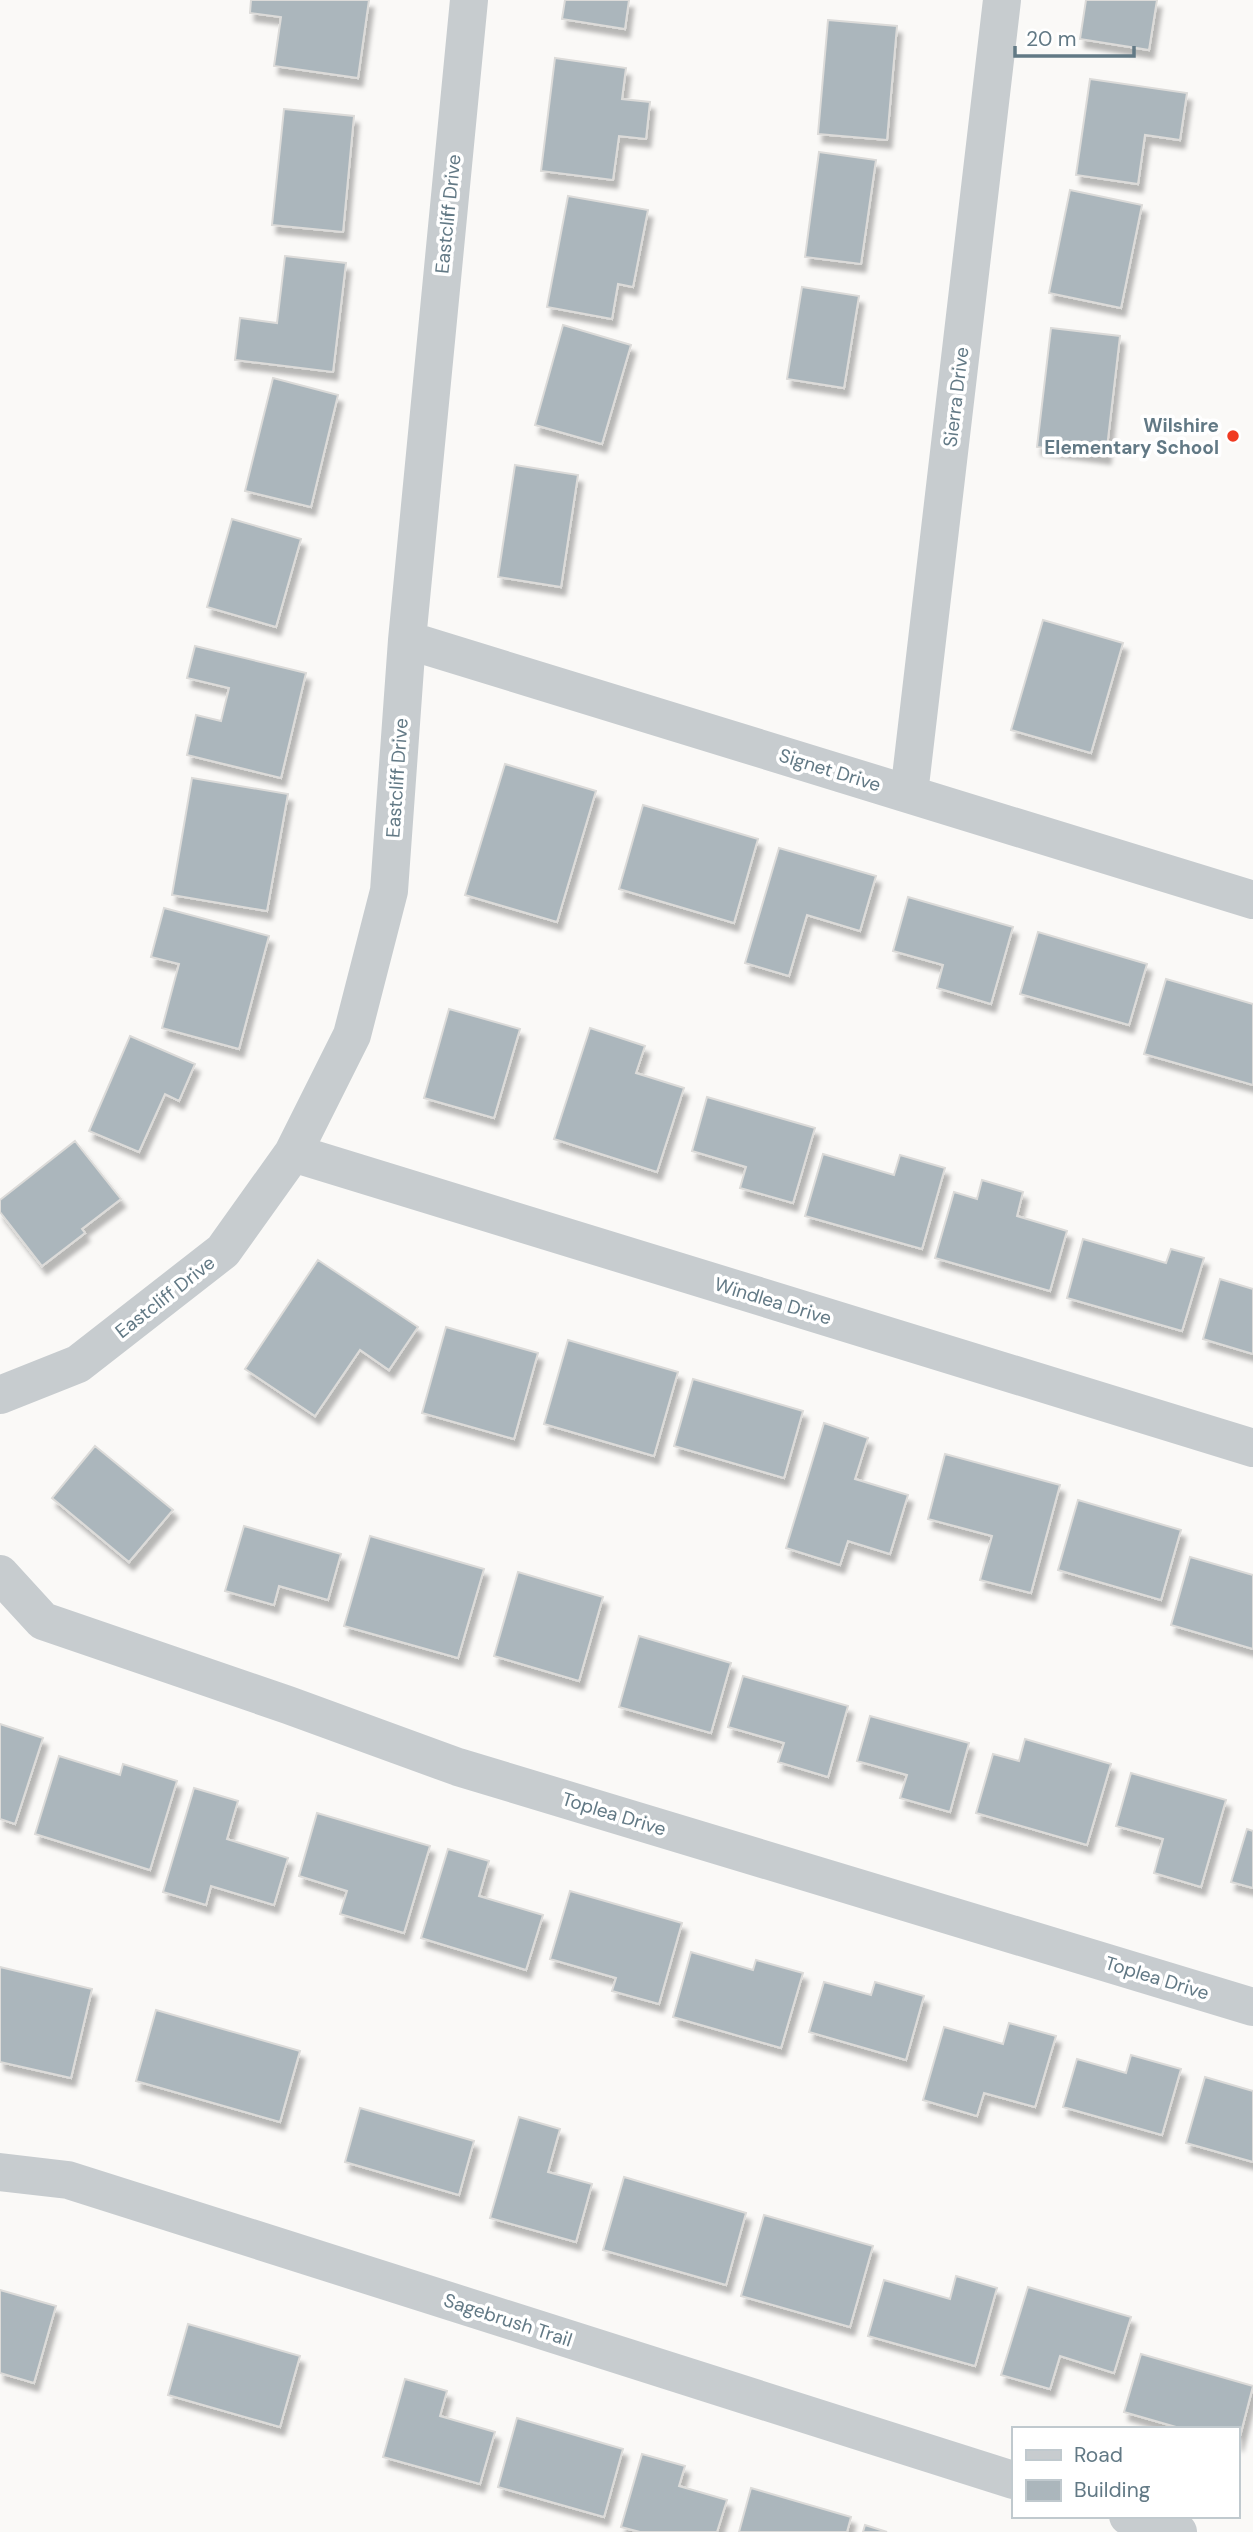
<svg xmlns="http://www.w3.org/2000/svg" width="1253" height="2532" viewBox="0 0 1253 2532" font-family="'DM Sans',sans-serif">
	<style>
		.building { fill: #abb6bc; stroke: #dcdbd9; stroke-width: 2; filter: url(#shadow) }
		.lines { fill: none; stroke-linecap: round; stroke-linejoin: round }
		.minor { stroke: #c7cccf; stroke-width: 38 }
		.poi-dot { fill: #f03a21; stroke: #fff; stroke-width: 2.5 }
		.labels { text-anchor: middle; dominant-baseline: central; stroke-width: 7; stroke-linejoin: round; paint-order: stroke }
		.street-label { font-size: 19px; fill: #627985; stroke: #fff }
		.poi-label { font-size: 19px; font-weight: bold; fill: #627985; stroke: #fff; text-anchor: end }
	</style>
	<defs>
		<filter id="shadow"><feDropShadow dx="4.5" dy="8" stdDeviation="2" flood-color="#0004"/></filter>
	</defs>
	<rect width="100%" height="100%" fill="#faf9f7"/>
	<path class="building" d="M251,0H369L358,78L274,66L281,17L250,13Z
		M565,0H629L625,29L562,19Z
		M1086,0H1157L1149,50L1080,39Z
		M828,20L897,26L887,140L818,134Z
		M555,58L626,68L622,99L650,102L646,139L619,136L613,180L541,171Z
		M1090,79L1187,93L1180,140L1145,135L1138,184L1076,175Z
		M284,109L354,116L343,232L272,225Z
		M819,152L876,160L861,264L805,257Z
		M1070,190L1142,205L1121,308L1049,293Z
		M568,196L648,210L633,287L618,284L612,319L547,307Z
		M285,256L346,263L333,372L235,360L240,318L277,323Z
		M802,287L859,296L844,388L787,379Z
		M563,325L631,345L602,444L535,425Z
		M1051,328L1120,336L1106,456L1037,447Z
		M273,378L338,395L311,507L245,491Z
		M515,465L578,475L561,587L498,577Z
		M232,519L301,539L276,627L207,607Z
		M1043,620L1123,643L1091,753L1011,730Z
		M195,646L306,673L281,778L187,755L196,715L221,721L229,688L187,678Z
		M505,764L596,791L557,922L465,895Z
		M192,778L288,794L267,911L172,895Z
		M643,805L758,839L734,923L619,889Z
		M779,848L876,876L860,931L807,915L789,976L745,963Z
		M908,897L1013,927L991,1004L937,988L943,965L893,951Z
		M164,908L269,936L239,1049L162,1028L179,964L151,957Z
		M1038,932L1147,964L1129,1025L1020,994Z
		M1166,979L1253,1004V1085L1144,1054Z
		M449,1009L520,1029L494,1118L424,1098Z
		M590,1028L645,1046L636,1073L684,1088L657,1172L554,1139Z
		M130,1036L195,1064L179,1101L165,1094L139,1152L89,1131Z
		M707,1097L815,1128L793,1203L740,1188L746,1167L692,1151Z
		M75,1141L121,1199L82,1229L85,1233L42,1266L0,1212V1200Z
		M823,1154L894,1175L900,1155L945,1168L922,1249L805,1216Z
		M982,1180L1023,1192L1017,1216L1067,1231L1050,1291L935,1258L954,1192L977,1199Z
		M1083,1239L1166,1263L1171,1249L1204,1258L1182,1331L1067,1298Z
		M318,1260L418,1327L389,1370L360,1350L315,1416L245,1369Z
		M1220,1279L1253,1289V1354L1203,1339Z
		M446,1327L538,1353L514,1439L422,1413Z
		M568,1340L678,1372L654,1456L544,1424Z
		M693,1379L803,1411L784,1478L674,1446Z
		M824,1423L868,1438L855,1479L908,1495L890,1554L848,1541L840,1565L786,1548Z
		M95,1446L173,1510L129,1562L52,1498Z
		M945,1454L1060,1485L1031,1593L980,1580L992,1536L928,1519Z
		M1078,1500L1181,1530L1161,1600L1058,1570Z
		M244,1526L341,1554L328,1600L279,1586L274,1605L225,1591Z
		M370,1536L484,1569L458,1658L344,1626Z
		M1190,1557L1253,1575V1649L1171,1625Z
		M518,1572L603,1597L579,1681L494,1656Z
		M639,1636L731,1663L711,1733L619,1707Z
		M743,1676L848,1706L828,1777L778,1762L784,1743L728,1727Z
		M870,1716L969,1743L950,1812L900,1798L907,1775L857,1761Z
		M0,1724L43,1738L15,1824L0,1819Z
		M1025,1739L1111,1764L1087,1845L976,1813L993,1754L1019,1761Z
		M59,1756L120,1775L123,1764L177,1781L150,1870L35,1834Z
		M1131,1773L1226,1800L1201,1887L1154,1873L1163,1839L1116,1826Z
		M194,1788L238,1801L227,1839L288,1858L274,1905L211,1886L206,1905L163,1892Z
		M317,1813L430,1846L404,1933L340,1914L347,1891L299,1876Z
		M1247,1829L1253,1831V1888L1231,1882Z
		M448,1849L489,1861L479,1896L543,1915L526,1970L421,1938Z
		M570,1891L682,1923L659,2004L612,1991L616,1978L550,1959Z
		M691,1952L753,1970L756,1960L803,1973L781,2048L673,2017Z
		M0,1967L92,1989L71,2078L0,2062Z
		M824,1982L871,1995L875,1982L924,1996L906,2060L809,2032Z
		M156,2010L300,2051L280,2122L136,2081Z
		M1009,2023L1056,2036L1035,2107L984,2093L977,2116L923,2100L944,2027L1003,2044Z
		M1131,2055L1181,2069L1162,2135L1063,2107L1077,2059L1126,2073Z
		M1205,2077L1253,2091V2162L1186,2143Z
		M360,2108L474,2141L459,2195L345,2162Z
		M519,2117L560,2129L548,2172L592,2184L576,2242L490,2218Z
		M624,2177L746,2213L726,2285L603,2250Z
		M764,2215L873,2246L850,2327L741,2296Z
		M956,2276L997,2288L975,2366L868,2336L884,2280L950,2299Z
		M1028,2287L1131,2317L1114,2373L1060,2356L1050,2389L1001,2375Z
		M0,2290L56,2306L34,2383L0,2373Z
		M188,2324L300,2356L280,2427L168,2395Z
		M1141,2354L1253,2386L1238,2444L1237,2429H1183L1124,2412Z
		M405,2379L447,2391L440,2416L495,2432L480,2484L383,2457Z
		M517,2418L623,2449L604,2517L498,2487Z
		M642,2454L685,2466L679,2486L727,2500L717,2532H640L621,2527Z
		M751,2488L851,2517L847,2532H739Z
		M865,2525L887,2532H863Z"/>
	<g class="lines">
		<path class="minor" d="M407,640L1253,900
			M909,794L1002,0
			M293,1153L1253,1448
			M0,1395L78,1364L223,1251L293,1153L352,1035L389,891L407,640L469,0
			M0,1574L43,1621L288,1705L458,1767L1253,2007
			M0,2172L68,2180L1013,2480
			M1128,2516L1178,2532"/>
	</g>
	<circle class="poi-dot" cx="1233" cy="436" r="7"/>
	<g class="labels">
		<g class="street-label">
			<text transform="translate(448 214) rotate(-84)">Eastcliff Drive</text>
			<text transform="translate(956 397) rotate(-83)">Sierra Drive</text>
			<text transform="translate(830 770) rotate(17)">Signet Drive</text>
			<text transform="translate(397 778) rotate(-86)">Eastcliff Drive</text>
			<text transform="translate(165 1297) rotate(-38)">Eastcliff Drive</text>
			<text transform="translate(773 1301) rotate(17)">Windlea Drive</text>
			<text transform="translate(614 1814) rotate(17)">Toplea Drive</text>
			<text transform="translate(1157 1978) rotate(17)">Toplea Drive</text>
			<text transform="translate(508 2320) rotate(18)">Sagebrush Trail</text>
		</g>
		<g class="poi-label">
			<text x="1219" y="425">Wilshire<tspan x="1219" dy="22">Elementary School</tspan></text>
		</g>
	</g>
	<rect x="1012" y="2427" width="228" height="91" fill="#ffffff" stroke="#c0c9ce" stroke-width="2"/>
	<rect x="1026" y="2450" width="35" height="10" fill="#c7cccf" stroke="#c0c9ce" stroke-width="2"/>
	<text x="1074" y="2462" font-size="21" fill="#627985">Road</text>
	<rect x="1026" y="2480" width="35" height="21" fill="#abb6bc" stroke="#c0c9ce" stroke-width="2"/>
	<text x="1074" y="2497" font-size="21" fill="#627985">Building</text>
	<path d="M1015 46v10h119v-10" fill="none" stroke="#627985" stroke-width="3.5"/>
	<text x="1026" y="46" font-size="21" fill="#627985" stroke="#ffffff" stroke-width="5" paint-order="stroke">20 m</text>
</svg>
